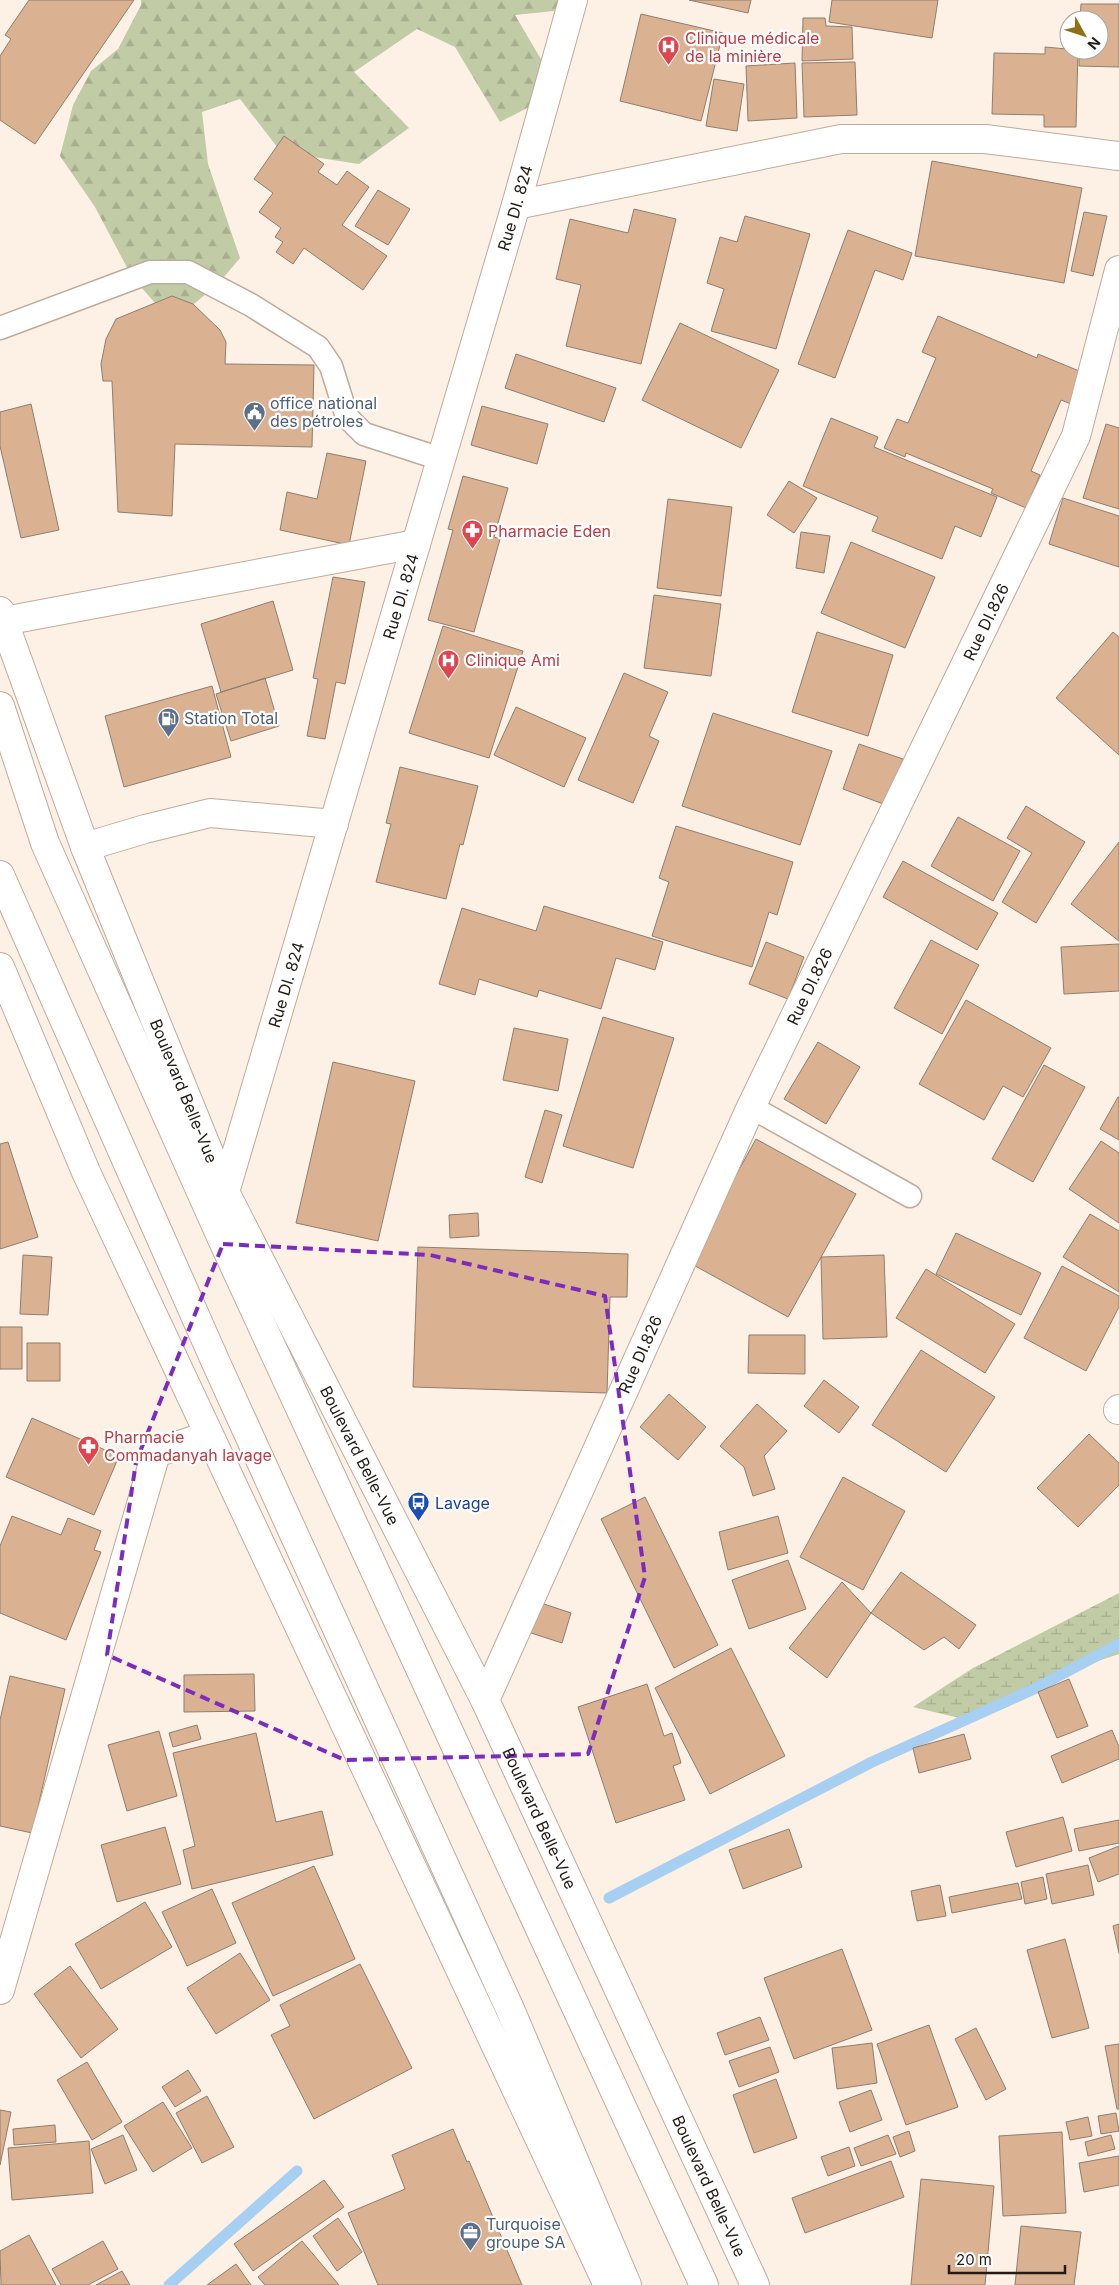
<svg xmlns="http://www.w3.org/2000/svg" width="1119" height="2285" viewBox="0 0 1119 2285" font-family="Inter,sans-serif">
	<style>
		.forest { fill: url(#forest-firs) }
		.wetland { fill: url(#wetland-marsh) }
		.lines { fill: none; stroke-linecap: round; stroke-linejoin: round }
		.stream { stroke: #a7cff1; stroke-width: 11 }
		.building { fill: #dab292; stroke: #907d6e }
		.lane-casing { stroke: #c0ab9b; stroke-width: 25 }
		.street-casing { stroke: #c0ab9b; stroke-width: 30 }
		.secondary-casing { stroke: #c0ab9b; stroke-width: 30 }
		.primary-casing { stroke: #c0ab9b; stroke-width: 30 }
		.lane { stroke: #fff; stroke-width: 22 }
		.street { stroke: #fff; stroke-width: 28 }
		.secondary { stroke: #fff; stroke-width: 28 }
		.primary { stroke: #fff; stroke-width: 28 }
		.marked { fill: none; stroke: #7b2cbf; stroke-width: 4; stroke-dasharray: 10 6; stroke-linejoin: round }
		.labels { text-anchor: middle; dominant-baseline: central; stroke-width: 4.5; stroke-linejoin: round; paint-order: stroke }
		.health-label { font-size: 16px; fill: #be3a42; stroke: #fff; text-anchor: start }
		.street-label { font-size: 16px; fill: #221b15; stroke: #fff }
		.service-label { font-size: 16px; fill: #4e5e75; stroke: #fff; text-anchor: start }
		.transit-label { font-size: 16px; fill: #164399; stroke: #fff; text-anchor: start }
	</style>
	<defs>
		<pattern id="forest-firs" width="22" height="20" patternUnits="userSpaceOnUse" patternTransform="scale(1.25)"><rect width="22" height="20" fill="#c1cba6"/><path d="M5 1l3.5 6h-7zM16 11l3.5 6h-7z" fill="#a6ae8e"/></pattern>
		<pattern id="wetland-marsh" width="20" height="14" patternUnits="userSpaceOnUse" patternTransform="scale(1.25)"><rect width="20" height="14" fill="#c1cba6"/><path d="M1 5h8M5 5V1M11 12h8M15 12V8" fill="none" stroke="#a6ae8e"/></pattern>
	</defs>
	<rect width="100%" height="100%" fill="#fdf0e5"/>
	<path class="forest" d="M141,0H560L554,11L515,15L545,66L533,105L500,122L455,47L417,29L354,72L409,128L359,164L281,152L240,99L202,112L208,164L240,258L218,284L172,322L132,277L95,207L60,156L73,105L91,71L118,49L141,5Z"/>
	<path class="wetland" d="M1119,1593V1654L1095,1662L972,1721L913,1707L973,1668Z"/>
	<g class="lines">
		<path class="stream" d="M609,1898L872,1762L1034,1689L1119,1644
			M169,2285L297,2171"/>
	</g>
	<path class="building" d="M29,0H134L35,144L0,120V56L11,39L5,35Z
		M689,0H751L748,13Z
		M832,0H938L932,38L829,22Z
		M1081,4H1119V67L1079,66V50H1099V20H1080Z
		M641,14L723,33L701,121L620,101Z
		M803,18H825L826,26L852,27L853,59L802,61Z
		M1045,47L1078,50L1076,127H1044V115L992,114L994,53L1045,54Z
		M855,62L857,115L804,117L802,63Z
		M795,63L797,118L748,121L746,66Z
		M714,79L744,84L737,131L706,126Z
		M284,136L324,164L318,172L337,185L347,171L369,187L342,225L387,256L363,290L304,248L293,264L276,252L283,242L275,237L281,228L259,212L273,193L254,179Z
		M932,161L1082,188L1064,283L915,256Z
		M378,190L410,209L388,245L355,226Z
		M634,209L676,219L641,364L566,346L581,285L556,279L570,219L628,233Z
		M1084,212L1107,216L1093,276L1071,271Z
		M745,216L810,234L776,349L711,331L724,289L707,283L720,237L737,242Z
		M848,230L912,253L903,280L875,270L835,378L798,364Z
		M172,296L193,304L220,330L226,342L225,364L314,365L312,447L175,444L172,516L118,512L112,381H103L101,364L106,339L116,319Z
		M938,316L1037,358L1038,354L1084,373L1071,404L1061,400L1031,471L1040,475L1026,508L991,493L993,489L906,453L905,457L884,448L897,419L908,423L936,358L922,352Z
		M680,323L779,370L741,448L642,400Z
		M516,354L616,388L604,422L505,388Z
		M31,404L59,530L21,538L0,446V412Z
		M482,406L548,424L537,464L471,445Z
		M831,418L878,437L874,447L997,497L981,537L955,526L942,559L872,531L878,517L803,486Z
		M1106,424L1119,428V509L1083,498Z
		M327,453L366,461L349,545L280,530L287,492L317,499Z
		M463,476L508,488L494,537L500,539L474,632L428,620L453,530L448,529Z
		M789,481L817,498L794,533L767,515Z
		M1063,498L1119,516V567L1049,544Z
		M668,499L732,507L721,596L657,588Z
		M801,532L830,536L824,573L796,568Z
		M851,542L935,577L905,648L821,613Z
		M333,577L365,582L345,684L336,682L325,739L307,736L318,679L313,678Z
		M654,595L721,604L711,676L644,668Z
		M273,601L293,670L221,692L201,624Z
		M443,626L523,651L489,758L409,733Z
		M817,632L893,655L868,736L792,712Z
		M1113,632L1119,637V755L1056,698Z
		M624,673L668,692L649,736L659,741L633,803L578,780Z
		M265,678L279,726L231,741L216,694Z
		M212,686L231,757L124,787L105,716Z
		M516,707L586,738L564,787L494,755Z
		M713,713L832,751L800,845L682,806Z
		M859,744L903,759L886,805L843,789Z
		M400,767L478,786L463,845L460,844L446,899L376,882L391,824L386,823Z
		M1026,806L1085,842L1036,923L1002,902L1032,853L1007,838Z
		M958,817L1020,851L993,901L931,866Z
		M676,826L793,862L777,915L769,912L752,967L652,936L669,882L659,878Z
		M1119,842V941L1071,904Z
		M903,861L998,913L977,950L883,897Z
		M544,906L663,942L655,970L616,958L601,1009L539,990L537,997L479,979L475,995L439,984L462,908L536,931Z
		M931,940L979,965L942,1034L894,1008Z
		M766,942L804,957L788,999L749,984Z
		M1119,944V991L1064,994L1061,947Z
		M966,1000L1051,1048L1023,1097L1003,1086L984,1120L919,1084Z
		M603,1017L674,1038L633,1168L563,1146Z
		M514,1028L568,1039L558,1091L503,1080Z
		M818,1042L860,1067L826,1124L784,1099Z
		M333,1062L415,1081L378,1241L296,1223Z
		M1044,1065L1085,1087L1033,1182L992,1159Z
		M1118,1097H1119V1140L1100,1129Z
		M545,1110L562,1115L542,1183L525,1177Z
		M756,1139L856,1194L788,1317L688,1262Z
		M1101,1141L1119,1153V1223L1069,1189Z
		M8,1142L38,1237L0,1249V1144Z
		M478,1213L479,1236L450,1238L449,1215Z
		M1090,1214L1119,1231V1292L1063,1257Z
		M956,1233L1041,1273L1021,1315L936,1274Z
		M418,1247L628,1254L627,1297H610L607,1393L413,1387Z
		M23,1255L52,1257L48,1315L20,1314Z
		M884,1255L887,1337L823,1339L821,1257Z
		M1062,1266L1119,1296V1307L1086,1371L1024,1338Z
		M926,1269L1015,1324L985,1373L896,1318Z
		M0,1327H22V1369H0Z
		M749,1335H805V1374L748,1373Z
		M27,1343H60V1381H27Z
		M921,1350L995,1397L946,1472L872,1425Z
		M824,1380L859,1407L839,1433L804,1406Z
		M669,1394L706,1427L678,1460L640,1427Z
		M757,1404L787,1431L764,1456L775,1489L753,1496L744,1467L720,1446Z
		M32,1418L119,1456L94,1515L6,1477Z
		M1089,1434L1119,1463V1485L1078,1527L1037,1488Z
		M843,1477L905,1511L863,1590L800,1557Z
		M645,1497L718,1645L674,1668L601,1519Z
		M12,1516L61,1535L68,1518L101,1531L94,1550L101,1552L66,1640L0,1613V1546Z
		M778,1516L788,1553L728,1570L719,1532Z
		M788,1560L806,1609L749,1629L732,1580Z
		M901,1572L976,1625L959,1649L944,1637L924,1650L871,1613Z
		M842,1582L871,1613L827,1678L789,1648Z
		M538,1602L571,1613L562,1643L528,1632Z
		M731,1648L785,1756L710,1794L655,1688Z
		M254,1674L255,1711L184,1712V1675Z
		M10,1676L65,1689L32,1833L0,1826V1720Z
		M1069,1679L1088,1726L1057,1738L1038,1692Z
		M647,1684L664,1736L672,1733L681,1763L673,1766L685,1800L616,1823L578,1707Z
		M197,1725L201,1739L173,1747L169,1733Z
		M1112,1730L1119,1747V1759L1062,1783L1051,1756Z
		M159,1731L177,1796L127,1811L108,1745Z
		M256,1733L276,1822L322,1811L333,1855L192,1889L183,1850L195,1846L173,1753Z
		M964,1734L971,1759L919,1773L913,1748Z
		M1063,1817L1072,1851L1016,1867L1006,1832Z
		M1119,1820V1843L1079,1851L1074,1829Z
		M165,1827L181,1884L117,1902L101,1845Z
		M789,1829L802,1867L743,1889L729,1850Z
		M1119,1846V1874L1098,1882L1089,1858Z
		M1088,1865L1094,1895L1052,1904L1046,1874Z
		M314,1866L355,1959L273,1996L232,1903Z
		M1043,1877L1047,1899L1025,1904L1021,1882Z
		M1018,1883L1022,1899L952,1913L949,1897Z
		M940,1885L946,1916L917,1921L911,1891Z
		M212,1889L236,1943L187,1966L162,1912Z
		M145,1902L172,1947L101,1989L75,1944Z
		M1119,1924V1953L1113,1926Z
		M1065,1939L1089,2028L1052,2038L1027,1950Z
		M842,1949L872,2030L794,2059L764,1978Z
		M240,1953L270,2000L216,2034L187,1988Z
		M360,1964L412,2068L314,2119L271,2035L290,2026L280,2005Z
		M70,1966L118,2029L81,2058L34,1994Z
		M760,2017L769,2040L725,2055L717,2033Z
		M929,2025L958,2107L906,2125L877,2044Z
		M976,2028L1006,2089L986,2100L955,2039Z
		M872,2043L877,2083L837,2089L832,2048Z
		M1119,2044V2109H1117L1105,2046Z
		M770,2047L779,2072L739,2087L729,2061Z
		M87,2062L122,2122L92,2140L57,2080Z
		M188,2070L201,2091L175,2107L162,2087Z
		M776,2079L797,2138L754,2153L733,2095Z
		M871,2090L882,2120L850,2132L839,2102Z
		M207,2096L234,2147L202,2163L176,2113Z
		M163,2102L192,2148L153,2172L124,2126Z
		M0,2110L11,2112L0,2165Z
		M1116,2113L1119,2131L1101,2134L1098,2116Z
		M1088,2117L1092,2136L1070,2140L1066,2122Z
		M55,2125L56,2142L14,2145L13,2129Z
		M453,2129L467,2162L469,2161L522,2285H378L348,2213L405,2189L392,2155Z
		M909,2131L915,2151L900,2157L893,2137Z
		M1062,2132L1066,2213L1003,2216L999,2136Z
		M123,2135L137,2170L105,2184L91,2149Z
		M888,2135L896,2154L861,2166L854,2148Z
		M1111,2135L1115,2149L1088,2156L1085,2142Z
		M89,2141L93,2193L12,2200L8,2148Z
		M849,2147L855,2166L828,2176L821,2157Z
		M1119,2156V2185L1084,2192L1079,2163Z
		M891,2161L904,2197L805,2233L792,2198Z
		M921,2179L994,2186L985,2285H911Z
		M324,2180L344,2207L253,2271L234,2244Z
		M338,2218L362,2252L337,2271L313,2236Z
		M1021,2226L1081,2232L1074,2285H1015Z
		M29,2235L56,2285H1L0,2251Z
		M103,2241L118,2269L88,2285H61L52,2269Z
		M302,2241L339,2285H265L258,2277Z
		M236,2264L251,2285H207Z
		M122,2271L130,2285H96Z"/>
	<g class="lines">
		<defs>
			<path id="lane" d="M0,328L150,272H188L251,305L318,347L331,366L347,417L364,434L441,459
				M751,1107L910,1196"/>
			<g id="street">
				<path d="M516,205L841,139H985L1119,156"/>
				<path d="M4,621L416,544"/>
				<path d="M85,847L145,829L210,813L334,824"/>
				<path id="s1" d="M225,1192L516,205L573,0"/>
				<path d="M1118,1410L1119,1409"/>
				<path id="s2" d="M485,1700L751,1107L1076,436L1119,270"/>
				<path d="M0,1990L156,1453L209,1435"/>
			</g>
			<g id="secondary">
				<path id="s3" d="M0,611L85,847L225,1192L485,1700L755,2285"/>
				<path d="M0,967L86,1172L608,2285"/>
			</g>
			<path id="primary" d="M0,706L45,843L222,1239L704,2285
				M0,875L217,1365L510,2009L627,2285"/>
		</defs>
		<use href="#lane" class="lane-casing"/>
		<use href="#street" class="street-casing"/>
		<use href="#secondary" class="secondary-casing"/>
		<use href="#primary" class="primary-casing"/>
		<use href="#lane" class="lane"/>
		<use href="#street" class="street"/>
		<use href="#secondary" class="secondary"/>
		<use href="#primary" class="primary"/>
	</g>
	<path class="marked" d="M223,1244L430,1255L605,1296L645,1577L588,1754L345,1760L107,1655L136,1462Z"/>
	<defs>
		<symbol id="hospital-pin" viewBox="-11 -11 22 30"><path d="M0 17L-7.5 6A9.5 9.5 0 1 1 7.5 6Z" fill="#e0444e" stroke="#fff"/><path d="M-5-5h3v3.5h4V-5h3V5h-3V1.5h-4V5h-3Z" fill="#fff"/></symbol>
		<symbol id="civic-pin" viewBox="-11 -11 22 30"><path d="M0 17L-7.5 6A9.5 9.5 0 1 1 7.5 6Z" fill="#5c6f8a" stroke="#fff"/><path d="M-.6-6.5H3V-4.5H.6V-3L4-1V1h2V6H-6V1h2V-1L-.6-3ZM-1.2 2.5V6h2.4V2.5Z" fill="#fff"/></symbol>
		<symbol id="pharmacy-pin" viewBox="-11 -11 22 30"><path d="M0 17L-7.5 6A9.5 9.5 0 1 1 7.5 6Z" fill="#e0444e" stroke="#fff"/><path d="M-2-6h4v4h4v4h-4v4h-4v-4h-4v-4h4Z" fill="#fff"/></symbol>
		<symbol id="fuel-pin" viewBox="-11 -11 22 30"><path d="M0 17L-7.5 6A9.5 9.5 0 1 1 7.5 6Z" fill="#5c6f8a" stroke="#fff"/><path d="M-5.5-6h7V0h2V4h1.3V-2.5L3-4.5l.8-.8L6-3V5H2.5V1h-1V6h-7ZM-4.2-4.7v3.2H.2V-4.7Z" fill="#fff"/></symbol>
		<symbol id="bus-pin" viewBox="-11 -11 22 30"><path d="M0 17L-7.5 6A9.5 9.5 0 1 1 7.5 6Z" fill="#1a4fb4" stroke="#fff"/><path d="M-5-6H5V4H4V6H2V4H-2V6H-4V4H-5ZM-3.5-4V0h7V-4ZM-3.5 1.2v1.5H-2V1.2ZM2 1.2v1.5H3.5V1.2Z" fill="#fff"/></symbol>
		<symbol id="office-pin" viewBox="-11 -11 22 30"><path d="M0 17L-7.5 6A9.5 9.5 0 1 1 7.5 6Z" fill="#5c6f8a" stroke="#fff"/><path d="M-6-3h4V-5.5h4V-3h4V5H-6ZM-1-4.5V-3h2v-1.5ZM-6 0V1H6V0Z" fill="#fff"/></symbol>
	</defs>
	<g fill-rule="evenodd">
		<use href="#hospital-pin" x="656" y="34" width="25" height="34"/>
		<use href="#civic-pin" x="242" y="400" width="25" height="34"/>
		<use href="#pharmacy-pin" x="460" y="518" width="25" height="34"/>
		<use href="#hospital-pin" x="436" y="648" width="25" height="34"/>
		<use href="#fuel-pin" x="156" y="706" width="25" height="34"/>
		<use href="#pharmacy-pin" x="76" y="1434" width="25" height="34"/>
		<use href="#bus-pin" x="406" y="1490" width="25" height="34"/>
		<use href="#office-pin" x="458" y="2220" width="25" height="34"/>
	</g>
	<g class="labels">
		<g class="health-label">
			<text x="685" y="38">Clinique médicale<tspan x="685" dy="18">de la minière</tspan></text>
			<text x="488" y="531">Pharmacie Eden</text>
			<text x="465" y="660">Clinique Ami</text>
			<text x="104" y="1437">Pharmacie<tspan x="104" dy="18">Commadanyah lavage</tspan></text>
		</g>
		<g class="street-label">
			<text stroke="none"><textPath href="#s1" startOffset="1026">Rue DI. 824</textPath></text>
			<text stroke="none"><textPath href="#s1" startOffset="621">Rue DI. 824</textPath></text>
			<text stroke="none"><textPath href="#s2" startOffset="1189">Rue DI.826</textPath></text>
			<text stroke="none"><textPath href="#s1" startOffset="216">Rue DI. 824</textPath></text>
			<text stroke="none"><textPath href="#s2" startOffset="784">Rue DI.826</textPath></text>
			<text stroke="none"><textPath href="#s3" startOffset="514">Boulevard Belle-Vue</textPath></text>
			<text stroke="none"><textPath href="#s2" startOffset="379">Rue DI.826</textPath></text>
			<text stroke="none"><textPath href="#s3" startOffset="919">Boulevard Belle-Vue</textPath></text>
			<text stroke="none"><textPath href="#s3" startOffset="1324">Boulevard Belle-Vue</textPath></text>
			<text stroke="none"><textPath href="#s3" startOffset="1729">Boulevard Belle-Vue</textPath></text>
		</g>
		<g class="service-label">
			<text x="270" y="403">office national<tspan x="270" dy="18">des pétroles</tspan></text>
			<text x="184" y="718">Station Total</text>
			<text x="486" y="2224">Turquoise<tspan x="486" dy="18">groupe SA</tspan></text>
		</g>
		<g class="transit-label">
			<text x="435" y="1503">Lavage</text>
		</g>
	</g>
	<g transform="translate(1084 35) rotate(130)"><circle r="24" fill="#ffffff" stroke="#a7a4a1"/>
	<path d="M0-4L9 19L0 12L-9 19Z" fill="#8f7015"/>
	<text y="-8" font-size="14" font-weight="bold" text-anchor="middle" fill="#221b15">N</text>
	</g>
	<path d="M949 2265v8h116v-8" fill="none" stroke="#221b15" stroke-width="2.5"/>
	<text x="956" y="2265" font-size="15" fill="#221b15" stroke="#ffffff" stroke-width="4" paint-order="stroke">20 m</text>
</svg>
